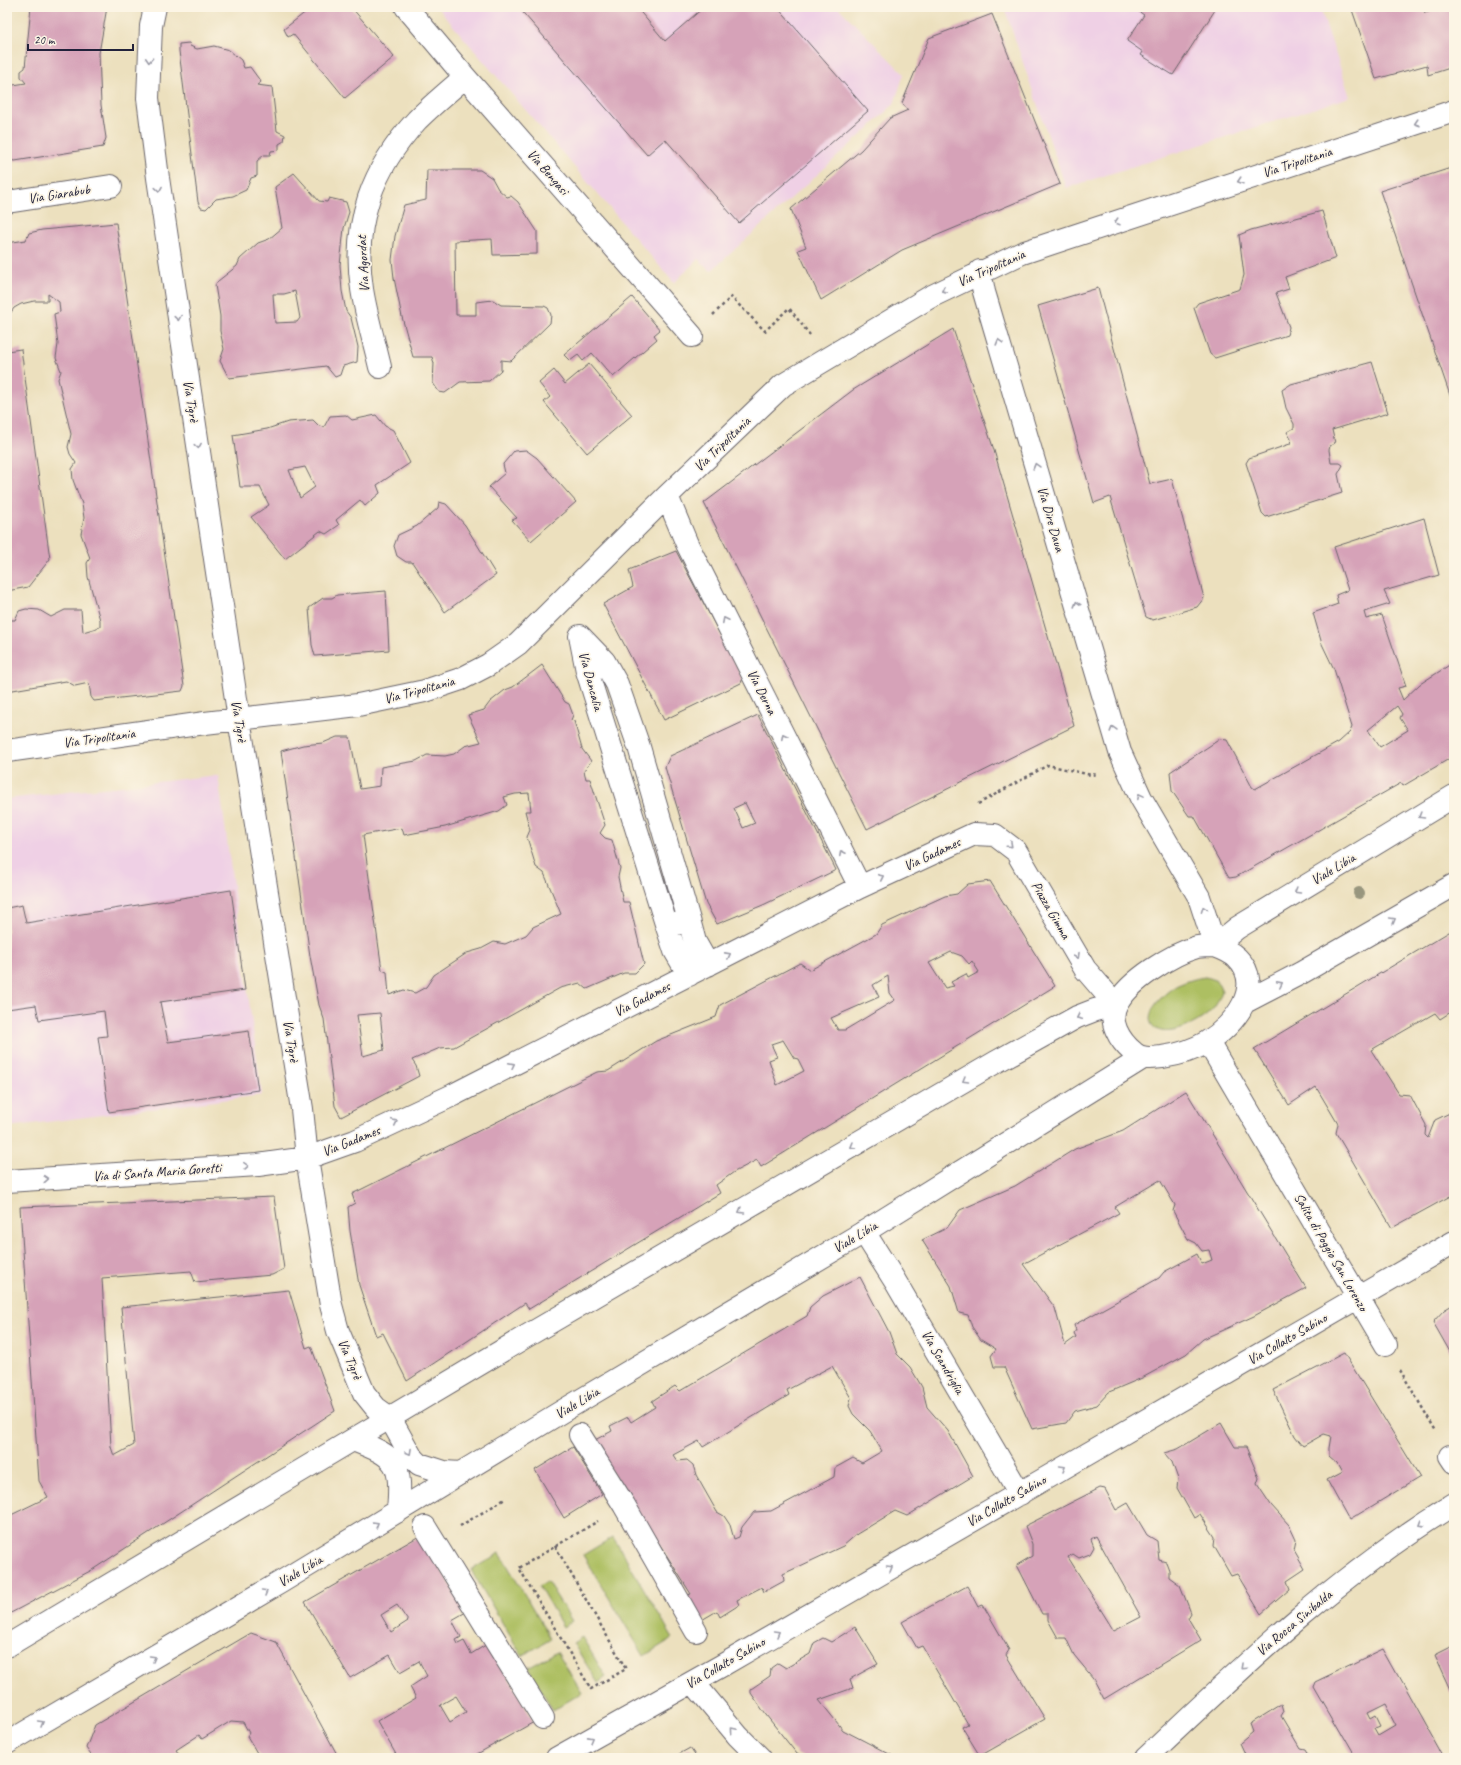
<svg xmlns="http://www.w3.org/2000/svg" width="1461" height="1765" viewBox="0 0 1461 1765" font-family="Caveat,sans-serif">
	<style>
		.built { fill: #efd0e5 }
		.green { fill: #adbf62; stroke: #68704e }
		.building { fill: #d6a2b8; fill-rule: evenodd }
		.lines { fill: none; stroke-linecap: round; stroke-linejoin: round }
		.pedestrian-casing { stroke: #696469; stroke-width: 24 }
		.minor-casing { stroke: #696469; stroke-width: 24 }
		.tertiary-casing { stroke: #696469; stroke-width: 24 }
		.path { stroke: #696469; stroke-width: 2.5; stroke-dasharray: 3 3; stroke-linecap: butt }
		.pedestrian { stroke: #fff; stroke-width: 22 }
		.minor { stroke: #fff; stroke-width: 22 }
		.tertiary { stroke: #fff; stroke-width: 22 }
		.tree { fill: #98967e }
		.oneway { stroke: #9c9ca7 }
		.labels { text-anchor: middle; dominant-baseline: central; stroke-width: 3.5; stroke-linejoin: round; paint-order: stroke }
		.street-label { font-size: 14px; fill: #22223b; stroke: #fcf5e5 }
	</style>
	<rect width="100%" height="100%" fill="#fcf5e5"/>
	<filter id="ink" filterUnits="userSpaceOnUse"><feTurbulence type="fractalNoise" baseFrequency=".025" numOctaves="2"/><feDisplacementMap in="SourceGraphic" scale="8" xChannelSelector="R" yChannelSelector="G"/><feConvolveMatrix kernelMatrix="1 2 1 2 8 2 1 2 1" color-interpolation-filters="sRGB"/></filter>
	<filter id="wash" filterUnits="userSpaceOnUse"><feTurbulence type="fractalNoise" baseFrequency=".012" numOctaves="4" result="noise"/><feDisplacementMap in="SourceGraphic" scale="16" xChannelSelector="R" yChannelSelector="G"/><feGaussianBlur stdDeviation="0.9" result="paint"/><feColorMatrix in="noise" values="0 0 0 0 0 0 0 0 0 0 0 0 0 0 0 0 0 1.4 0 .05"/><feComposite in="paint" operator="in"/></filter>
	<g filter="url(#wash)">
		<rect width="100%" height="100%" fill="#ece0be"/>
		<path class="built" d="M437,7H838L904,74L894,104L871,126L711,271L698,259L674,283Z
			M1004,7H1320L1350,97L1066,188Z
			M218,775L262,1095L7,1127V799Z"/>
		<path class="green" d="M1205,977C1216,979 1218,981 1222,991C1220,997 1217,1005 1212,1010C1202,1022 1164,1042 1152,1025C1143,1012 1167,990 1178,985C1187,981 1196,978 1205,977Z
			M613,1537L673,1638L644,1656L583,1555Z
			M500,1553L551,1639L522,1656L471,1570Z
			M547,1581L572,1621L563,1627L539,1586Z
			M582,1637L606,1677L598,1683L573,1643Z
			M557,1652L582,1693L553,1710L528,1668Z"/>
		<g id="blocks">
			<path class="building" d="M31,7H107L99,53L101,105L106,138L103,147L15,161L7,160V86L26,83L21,77V71L25,68Z
				M312,7H351L394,57L345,98L293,34L288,37L284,29Z
				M518,7H636L665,41L704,7H777L868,111L739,223L665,139L647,155Z
				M1132,7H1217L1173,75L1141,55L1143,52L1127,41L1144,15Z
				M1351,7H1422L1425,13L1444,7H1454V71L1451,73L1450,68L1428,75L1427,65L1376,79Z
				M992,14L1060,184L902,250L821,300L798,250L806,247L791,209L861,150L890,118L908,110L902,103L929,38Z
				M189,43L190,46L197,49L214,46L229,50L241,60L244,68L250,67L261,82L257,85L272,87L277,131L285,135L284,141L279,144V150L271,151L270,155H264L257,161V176L251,178L246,190L233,196L216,199L206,209L201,208L198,202L179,51V44Z
				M1454,167V407L1380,191Z
				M427,170H480L492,178L498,189L507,197L511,196L518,202L537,231V254L493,255L492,239L455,241L456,315H476V302L493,300L501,305L544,306L548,308L551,315L550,323L511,361L501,360V370L489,381L460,382L445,393L439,392L433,383L434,363L432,357H413L402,317L394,278L392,260L395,236L404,205L426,200Z
				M294,173L319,201L327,202L329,198L346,202L349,212L344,228L340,265L342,291L346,311L351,318L358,347L357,362L343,366L340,375L335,377L326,366L229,378L220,361L224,349L220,331V316L215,285L218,281L237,266L240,259L258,243L269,239L282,228L275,187ZM295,291L300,318L297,322L275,323L273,294H284Z
				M1322,211L1336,258L1285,277L1289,289L1276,293L1289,327L1287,335L1215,358L1210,354L1194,308L1198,303L1240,289L1244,275L1239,235L1251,230Z
				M116,223L184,686L182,691L94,701L91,697L89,683L75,686L66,681L7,691V620H15L19,611L26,609L39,610L51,617L65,610H81L83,632L100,627V620L88,577L87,563L90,558L81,534L84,518L82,504L73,480L72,469L76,463L70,454L68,447L71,434L58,379L61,371L56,358L58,344L54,314L60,312L59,302L48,294V301H34L21,304L14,308L7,318V243L26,240L29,233L42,230Z
				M1098,288L1150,484L1172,479L1204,598L1197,607L1153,620L1146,617L1110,497L1094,503L1038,306Z
				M632,297L660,330L654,335L657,339L613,377L592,353L583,361L578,355L570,361L564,355Z
				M953,329L993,447L1074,726L867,829L704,503L853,390Z
				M21,349L50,559L28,587L7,591V351Z
				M1372,362L1388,413L1332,430L1335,443L1330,446L1329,450L1331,463H1340L1343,465L1338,474L1342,493L1266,517L1262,513L1246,463L1249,458L1290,444L1291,439L1287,432L1294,428V424L1286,408L1282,390L1291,384Z
				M589,364L632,415L587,453L544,402L550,397L539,383L554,370L565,384Z
				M346,415L352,420L376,415L385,426L393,430L410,463L377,485L380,493L365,506L360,500L336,520L339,525L326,534L320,531L285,559L251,517L269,505L260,487H240L233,435L267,429L288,422L313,420L319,426L324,427L330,416ZM305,467L315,487L300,498L289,470Z
				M526,450L537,458L576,502L531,541L512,520L517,518L489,487L505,473L503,464L514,451Z
				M439,502L446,504L465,525L496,575L445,612L412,562H406L397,556L394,546L398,535L417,526L438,508Z
				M1424,518L1439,575L1384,591L1390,604L1364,612L1366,619L1382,615L1406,686L1398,688L1403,700L1420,684L1454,662V756L1403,786L1401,783L1236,877L1229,878L1194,816H1189L1172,791L1170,772L1220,739L1227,740L1252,787L1255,789L1339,742L1350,732L1352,727L1334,669L1322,644L1313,613L1338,604L1336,595L1348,590L1334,547ZM1397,706L1402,714L1400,718L1408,730L1380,747L1368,730Z
				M676,551L743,678L741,683L664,720L603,604L633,587L629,570Z
				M386,591L389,650L315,656L312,645L309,608L323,598H332L337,595Z
				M542,665L565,702L569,704L573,715L571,720L574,721L582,749L591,761L584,771L586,779H590L605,825L600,833L605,838L612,840L620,868L618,877L623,902H629L644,964L635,973H624L587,989L580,983L560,988L454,1047L440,1048L412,1060L416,1066L419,1076L341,1117L335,1106L324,1019L319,1005L310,956L281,751L303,745L323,743L337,737H350L360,789L380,786L381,767L416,761L427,755L445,756L454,754L465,746L481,742L468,715L484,710L490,702L505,690L513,687ZM529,793L531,811H525L530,830L527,837L536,867L544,873L561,914L533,927L526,935L505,944L494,942L481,949L467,953L434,975L426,987L415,993L404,990L389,995L387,972L382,970L363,835L402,828L404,835L445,827L499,811L507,805L504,797L515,794ZM380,1013L384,1050L363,1056L357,1015Z
				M758,715L836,870L763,905L717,924L706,904L665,767L670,756ZM745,803L755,823L743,828L734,808Z
				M990,881L1055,986L761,1167L757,1160L734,1172L716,1185L720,1193L529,1309L525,1303L407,1381L383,1333L376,1336L359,1285L350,1231L348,1207L355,1203L352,1194L597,1072L608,1071L656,1041L716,1017L720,1005L800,963L810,970L876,934L882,925L945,896L957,894L968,884ZM951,952L962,956L969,964L972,961L979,972L968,978L966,974L951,982L954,986L945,988L929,963ZM888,976L890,993L895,1000L845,1030H838L831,1018L879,997L873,985ZM783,1040L794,1058L798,1059L804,1071L777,1085L769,1060L777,1057L771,1044Z
				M231,890L245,990L160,1002L168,1042L249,1031L258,1090L109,1112L98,1037L107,1036L104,1011L39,1020L36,1005L7,1009V908L22,905L26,923Z
				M1454,929V1010L1440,1019L1435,1013L1371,1050L1399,1094L1410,1095L1426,1125L1425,1135L1428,1138L1435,1120L1454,1111V1194L1392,1228L1336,1133L1338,1124L1316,1087L1289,1105L1254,1049Z
				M1186,1091L1306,1288L1254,1316L1203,1339L1186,1354L1142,1378L1109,1392L1097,1405L1075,1411L1066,1423L1032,1429L1004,1367H994L991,1356L996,1349L981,1340L972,1327L968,1315L959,1313L951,1286L922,1240L947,1228L960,1210L1015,1186L1075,1149L1123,1131ZM1160,1180L1175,1205L1173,1211L1188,1239L1196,1243L1202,1251L1209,1250L1212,1260L1202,1264L1197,1254L1164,1272L1159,1278L1074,1325L1076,1330L1074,1333L1076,1337L1065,1345L1055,1308L1023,1264L1119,1213L1115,1207Z
				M274,1197L284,1269L272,1275L195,1282L191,1271L102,1278L111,1447L114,1456L134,1445L121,1307L289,1290L306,1348L311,1346L335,1411L92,1570L7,1615V1517L48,1497L39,1481L20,1207Z
				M860,1277L889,1332L897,1354L910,1367L922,1387L927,1407L948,1431L973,1476L907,1516L895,1511L857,1534L843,1546L783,1574L784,1581L764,1592L762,1587L737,1600L739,1605L720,1617L717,1611L700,1621L684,1596L691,1594L650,1529L646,1531L593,1441L612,1431L610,1426L628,1417L631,1422L655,1407L652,1401L675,1386L680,1391L807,1316L810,1307L823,1296ZM832,1366L851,1398L849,1406L853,1414L870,1431L882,1451L862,1463L853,1458L835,1468L834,1477L771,1511L754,1512L742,1527L739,1537L734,1539L730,1525L724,1516L717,1512L696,1475L693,1465L687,1460L677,1461L673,1455L699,1441L703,1447L789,1395L787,1390Z
				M1454,1304V1359L1433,1322L1444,1310Z
				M1344,1353L1420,1477L1349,1520L1327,1480L1342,1472L1337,1463L1329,1456V1448L1331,1436L1324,1434L1303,1446L1295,1436L1273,1390Z
				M1221,1423L1235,1447H1246L1259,1478L1257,1484L1271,1505L1289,1525L1296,1540L1294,1550L1305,1569L1287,1581L1290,1589L1261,1614L1237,1574L1231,1576L1214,1546L1215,1537L1200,1514L1194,1518L1177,1488L1178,1479L1172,1462L1164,1453L1178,1449Z
				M573,1447L602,1494L564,1518L535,1470Z
				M1100,1488L1105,1489L1116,1510L1128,1503L1147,1535L1157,1541L1159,1560L1166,1562L1169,1570V1577L1180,1585L1191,1613L1188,1618L1201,1640L1104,1699L1093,1678L1074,1655L1066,1638H1058L1048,1620V1614H1042L1017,1565L1032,1556V1544L1025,1526ZM1096,1536L1141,1617L1114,1631L1068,1557L1073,1554L1079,1558L1090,1554L1094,1547L1091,1539Z
				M421,1535L466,1612L452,1620L461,1637L456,1640L458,1644L464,1641L471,1654L489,1643L534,1722L470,1758H398L377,1721L416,1698L410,1687L427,1676L419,1661L400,1672L390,1655L350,1678L305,1602ZM397,1605L408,1621L391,1632L381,1615ZM456,1696L466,1712L450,1722L440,1705Z
				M967,1586L978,1607L983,1605L1009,1650L1006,1655L1045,1719L980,1756L962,1727L968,1724L922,1646L917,1648L902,1622Z
				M855,1627L878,1664L850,1679L853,1688L819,1700L843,1730L897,1758H804L797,1754L766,1715L751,1693V1689L770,1676L771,1668L778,1663L786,1668L810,1654L814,1643L823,1638L831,1642Z
				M251,1633L276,1642L339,1758H260L247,1736L249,1733L243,1722L231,1721L202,1739L199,1735L176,1750L180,1756L176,1758H93L86,1748L95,1725Z
				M1454,1646V1699L1434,1656Z
				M1384,1649L1445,1758H1354L1313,1687L1315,1682ZM1385,1705L1396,1726L1379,1736L1375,1729L1380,1727L1375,1717L1370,1720L1367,1714Z
				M1282,1704L1284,1711L1281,1716L1300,1748L1305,1749L1310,1758H1242L1246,1756L1240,1743L1253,1732L1250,1724Z
				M690,1748L697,1758H672Z"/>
		</g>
	</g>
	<g filter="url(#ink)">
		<use href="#blocks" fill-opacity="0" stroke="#696469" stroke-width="1"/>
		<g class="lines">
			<defs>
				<path id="pedestrian" d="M580,1435L624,1505L696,1631
					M425,1527L543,1718"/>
				<path id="minor" d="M155,7L151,26L148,98L158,178L239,719L302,1109L307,1158L331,1305L338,1331L364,1393L376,1408L390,1418L411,1456L419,1464L444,1472L461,1473
					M406,7L465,77L692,336
					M7,202L111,186
					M980,271L984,292L1120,752L1141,798L1199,897L1215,946
					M380,367C374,341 366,315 362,289C352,223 372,169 417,120C432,105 449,91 465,77
					M667,496L687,544L860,887
					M580,636L604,661L617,684L639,747L689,920L667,927L587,671Z
					M7,751L205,723L358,705L425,691L461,679L488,665L518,644L667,496L783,385L930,297L1022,253L1454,111
					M689,920L695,942L708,965
					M667,927L675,951L689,975
					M1208,1042L1386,1345
					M7,1181L258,1165L307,1158L355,1141L453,1095L860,887L974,834L995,835L1016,851L1085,969L1116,1005
					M864,1232L895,1281L1020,1494
					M353,1440C398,1457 402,1463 398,1511
					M1450,1456L1454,1462
					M693,1682L738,1736L760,1758
					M557,1758L721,1666L1454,1242
					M1146,1758C1243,1666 1339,1574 1454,1504"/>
				<path id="tertiary" d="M1215,946C1223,949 1231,952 1237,958C1266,986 1234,1026 1207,1042C1194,1050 1177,1055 1162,1057C1152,1058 1141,1060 1133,1052C1120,1041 1107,1021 1117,1004C1129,981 1172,954 1197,947C1203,946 1210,946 1215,946Z
					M1215,946L1237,928L1454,796
					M1245,1002L1301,973L1454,885
					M7,1646L525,1337L996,1062L1077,1017L1095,1010L1116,1005
					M7,1743L281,1582L566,1409L864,1232L1143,1058"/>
			</defs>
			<use href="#pedestrian" class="pedestrian-casing"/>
			<use href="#minor" class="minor-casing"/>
			<use href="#tertiary" class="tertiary-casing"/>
			<path class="path" d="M713,315L731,297L765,331L789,308L810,335
				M978,804L1048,765L1091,775L1098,774
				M1400,1370L1436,1431
				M460,1526L505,1499
				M555,1546L626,1669L591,1689L519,1568L598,1521"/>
			<use href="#pedestrian" class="pedestrian"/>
			<use href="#minor" class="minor"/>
			<use href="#tertiary" class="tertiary"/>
		</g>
		<circle class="tree" cx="1359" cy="893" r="6"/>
		<defs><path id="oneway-chevron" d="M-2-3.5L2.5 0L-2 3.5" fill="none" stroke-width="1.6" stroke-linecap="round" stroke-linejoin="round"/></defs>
		<g class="oneway">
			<use href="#oneway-chevron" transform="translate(149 60) rotate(93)"/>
			<use href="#oneway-chevron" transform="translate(1417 123) rotate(162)"/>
			<use href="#oneway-chevron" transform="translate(1240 181) rotate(162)"/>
			<use href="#oneway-chevron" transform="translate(159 189) rotate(81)"/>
			<use href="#oneway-chevron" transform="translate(1117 222) rotate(162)"/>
			<use href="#oneway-chevron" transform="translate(944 290) rotate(153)"/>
			<use href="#oneway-chevron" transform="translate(178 318) rotate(81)"/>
			<use href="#oneway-chevron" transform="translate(999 342) rotate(-106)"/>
			<use href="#oneway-chevron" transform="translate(198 446) rotate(81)"/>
			<use href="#oneway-chevron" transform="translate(1036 466) rotate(-106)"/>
			<use href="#oneway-chevron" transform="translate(1077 604) rotate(-106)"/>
			<use href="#oneway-chevron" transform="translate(725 620) rotate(-117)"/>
			<use href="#oneway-chevron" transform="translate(1113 729) rotate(-106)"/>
			<use href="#oneway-chevron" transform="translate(784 736) rotate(-117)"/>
			<use href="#oneway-chevron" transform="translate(1140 796) rotate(-118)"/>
			<use href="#oneway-chevron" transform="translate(1421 816) rotate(149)"/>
			<use href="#oneway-chevron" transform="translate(1010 845) rotate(42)"/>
			<use href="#oneway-chevron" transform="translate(842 853) rotate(-117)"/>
			<use href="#oneway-chevron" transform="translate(881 877) rotate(-25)"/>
			<use href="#oneway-chevron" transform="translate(1297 891) rotate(149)"/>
			<use href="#oneway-chevron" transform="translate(1204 909) rotate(-111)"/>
			<use href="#oneway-chevron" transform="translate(1393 920) rotate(-30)"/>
			<use href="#oneway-chevron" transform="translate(728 955) rotate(-28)"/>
			<use href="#oneway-chevron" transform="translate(1077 956) rotate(60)"/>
			<use href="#oneway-chevron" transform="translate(1280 984) rotate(-27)"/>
			<use href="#oneway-chevron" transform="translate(1079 1017) rotate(155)"/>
			<use href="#oneway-chevron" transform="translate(512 1065) rotate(-27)"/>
			<use href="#oneway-chevron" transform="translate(965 1080) rotate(150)"/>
			<use href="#oneway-chevron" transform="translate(395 1122) rotate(-25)"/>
			<use href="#oneway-chevron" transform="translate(853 1146) rotate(150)"/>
			<use href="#oneway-chevron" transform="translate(246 1166) rotate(-4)"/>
			<use href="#oneway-chevron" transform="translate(46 1179) rotate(-4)"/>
			<use href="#oneway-chevron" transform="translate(741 1211) rotate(150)"/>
			<use href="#oneway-chevron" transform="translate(409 1452) rotate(61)"/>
			<use href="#oneway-chevron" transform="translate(1063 1468) rotate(-30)"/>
			<use href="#oneway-chevron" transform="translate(376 1524) rotate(-32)"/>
			<use href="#oneway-chevron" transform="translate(1421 1525) rotate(148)"/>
			<use href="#oneway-chevron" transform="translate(890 1568) rotate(-30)"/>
			<use href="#oneway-chevron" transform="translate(265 1592) rotate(-30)"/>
			<use href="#oneway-chevron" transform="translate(777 1633) rotate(-30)"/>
			<use href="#oneway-chevron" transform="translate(153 1658) rotate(-30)"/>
			<use href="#oneway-chevron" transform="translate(1243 1667) rotate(137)"/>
			<use href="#oneway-chevron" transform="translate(41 1723) rotate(-30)"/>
			<use href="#oneway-chevron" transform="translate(733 1730) rotate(-130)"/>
			<use href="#oneway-chevron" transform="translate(591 1739) rotate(-29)"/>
		</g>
	</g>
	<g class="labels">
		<g class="street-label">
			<text transform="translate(1297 162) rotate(-18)">Via Tripolitania</text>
			<text transform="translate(548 172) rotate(49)">Via Bengasi</text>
			<text transform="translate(59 194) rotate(-9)">Via Giarabub</text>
			<text transform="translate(363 264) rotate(-93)">Via Agordat</text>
			<text transform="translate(991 268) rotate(-24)">Via Tripolitania</text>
			<text transform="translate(191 401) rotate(81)">Via Tigrè</text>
			<text transform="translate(722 444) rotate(-44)">Via Tripolitania</text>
			<text transform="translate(1051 519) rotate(74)">Via Dire Daua</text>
			<text transform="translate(591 681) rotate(75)">Via Dancalia</text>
			<text transform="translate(419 690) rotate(-15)">Via Tripolitania</text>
			<text transform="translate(762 692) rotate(63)">Via Derna</text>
			<text transform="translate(239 721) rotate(81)">Via Tigrè</text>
			<text transform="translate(99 738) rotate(-8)">Via Tripolitania</text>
			<text transform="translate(932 854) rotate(-25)">Via Gadames</text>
			<text transform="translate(1333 869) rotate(-31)">Viale Libia</text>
			<text transform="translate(1051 910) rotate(60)">Piazza Gimma</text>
			<text transform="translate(642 999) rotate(-27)">Via Gadames</text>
			<text transform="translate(291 1041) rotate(81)">Via Tigrè</text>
			<text transform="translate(351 1141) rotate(-22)">Via Gadames</text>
			<text transform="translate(157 1172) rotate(-4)">Via di Santa Maria Goretti</text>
			<text transform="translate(855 1237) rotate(-31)">Viale Libia</text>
			<text transform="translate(1331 1252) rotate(60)">Salita di Poggio San Lorenzo</text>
			<text transform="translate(1287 1339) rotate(-30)">Via Collalto Sabino</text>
			<text transform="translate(350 1359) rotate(67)">Via Tigrè</text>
			<text transform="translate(943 1362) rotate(60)">Via Scandriglia</text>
			<text transform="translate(577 1403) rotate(-31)">Viale Libia</text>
			<text transform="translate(1006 1501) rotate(-30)">Via Collalto Sabino</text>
			<text transform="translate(300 1571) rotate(-31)">Viale Libia</text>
			<text transform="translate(1294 1623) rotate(-40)">Via Rocca Sinibalda</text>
			<text transform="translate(725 1663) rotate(-30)">Via Collalto Sabino</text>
		</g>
	</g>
	<rect width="1461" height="1765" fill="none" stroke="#fcf5e5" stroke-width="24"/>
	<path d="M28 44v6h105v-6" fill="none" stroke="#22223b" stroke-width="2"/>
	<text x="34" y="44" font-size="12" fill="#22223b" stroke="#fcf5e5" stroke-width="3" paint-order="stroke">20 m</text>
</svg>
